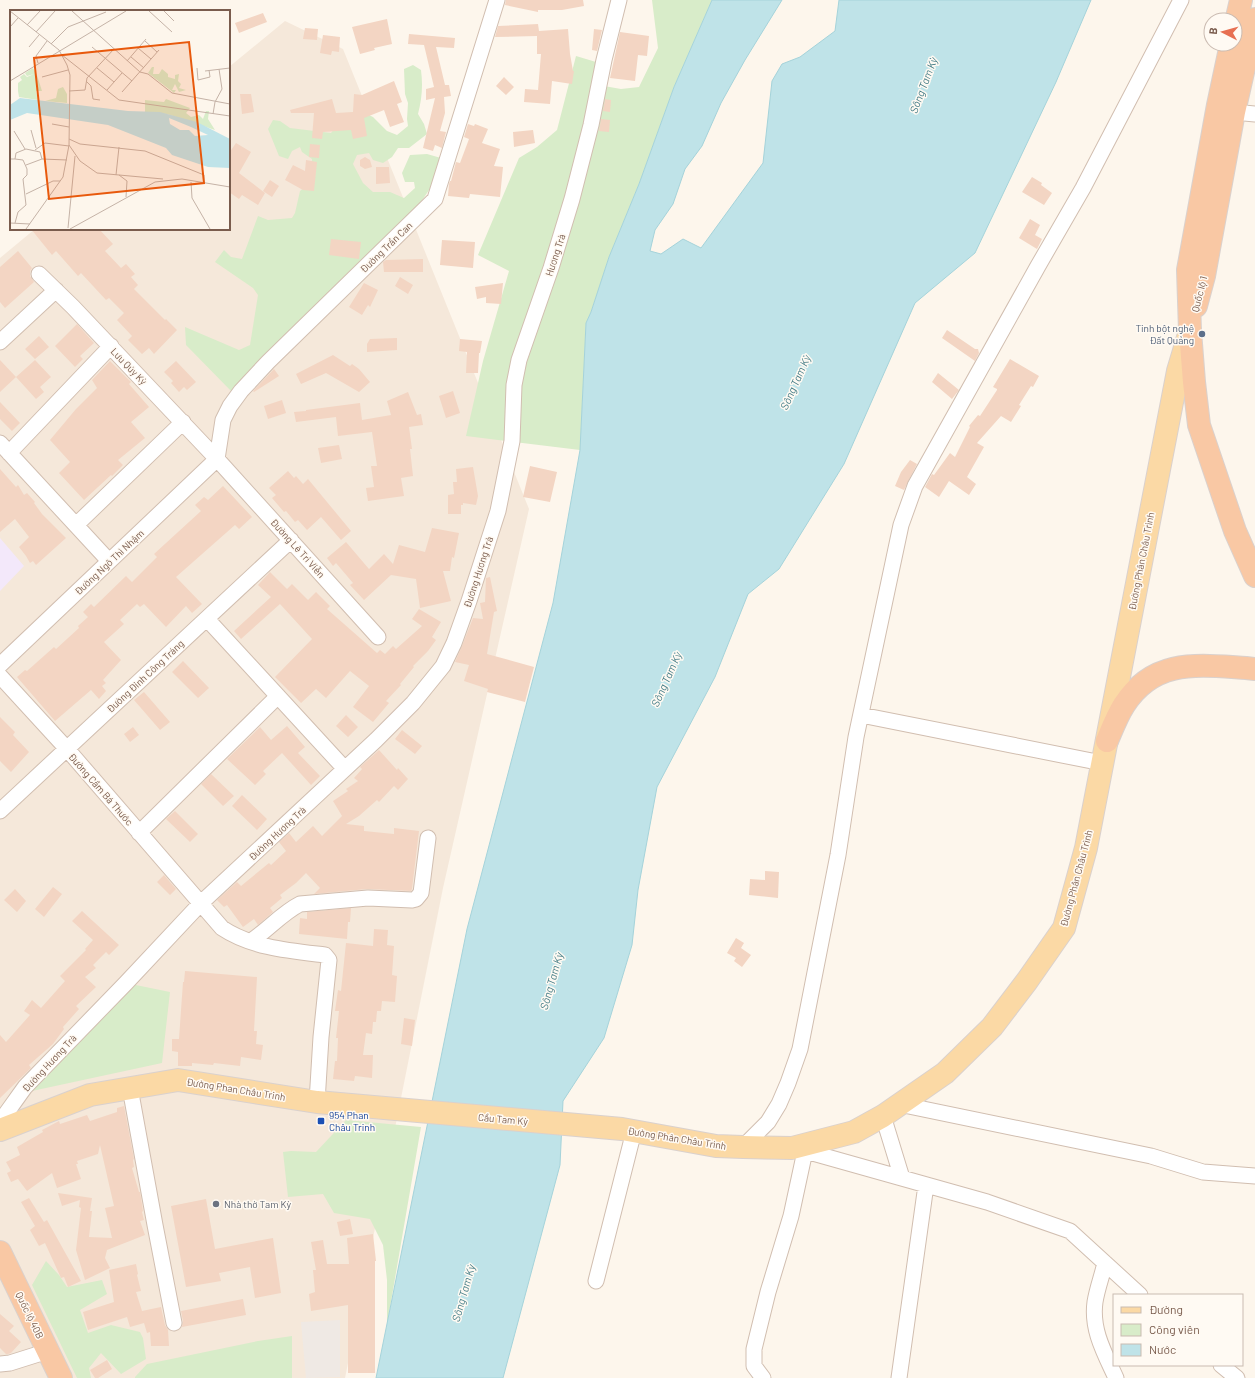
<svg xmlns="http://www.w3.org/2000/svg" width="1255" height="1378" viewBox="0 0 1255 1378" font-family="Barlow,sans-serif">
	<style>
		.residential { fill: #f5e8da }
		.industrial { fill: #efe9e4 }
		.education { fill: #f3e8fa }
		.green { fill: #d8ecc9 }
		.water { fill: #bfe3e8; stroke: #a5d3da }
		.building { fill: #f3d5c3 }
		.lines { fill: none; stroke-linecap: round; stroke-linejoin: round }
		.minor-casing { stroke: #d1beb0; stroke-width: 17 }
		.primary-casing { stroke: #dad1cd; stroke-width: 24 }
		.trunk-casing { stroke: #dad1cd; stroke-width: 24 }
		.minor { stroke: #fff; stroke-width: 15 }
		.primary { stroke: #fbd9a5; stroke-width: 22 }
		.trunk { stroke: #f9c8a4; stroke-width: 22 }
		.service-dot { fill: #5c6f8a; stroke: #fffaf3; stroke-width: 1.5 }
		.transit-dot { fill: #1a4fb4; stroke: #fffaf3; stroke-width: 1.5 }
		.worship-dot { fill: #6b7280; stroke: #fffaf3; stroke-width: 1.5 }
		.labels { text-anchor: middle; dominant-baseline: central; stroke-width: 3; stroke-linejoin: round; paint-order: stroke }
		.street-label { font-size: 10px; fill: #7a5c4d; stroke: #fffaf3 }
		.service-label { font-size: 10px; fill: #4e5e75; stroke: #fffaf3; text-anchor: end }
		.transit-label { font-size: 10px; fill: #164399; stroke: #fffaf3; text-anchor: start }
		.worship-label { font-size: 10px; fill: #5b616d; stroke: #fffaf3; text-anchor: start }
		.water-label { font-size: 11px; font-style: italic; fill: #437c86; stroke: #fffaf3 }
		.inset-road { fill: none; stroke: #c5b3a7; stroke-width: 1 }
		.view { fill: #e8590c; fill-opacity: 0.15; stroke: #e8590c; stroke-width: 2 }
		.inset-edge { fill: none; stroke: #7a5c4d; stroke-width: 2 }
	</style>
	<rect width="100%" height="100%" fill="#fdf6ec"/>
	<path class="residential" d="M285,21L343,49L529,509L443,888L345,1378H0V258L35,229H229V67Z"/>
	<path class="industrial" d="M340,1320V1377L306,1378L301,1322Z"/>
	<path class="education" d="M0,538L24,566L0,591Z"/>
	<path class="green" d="M652,0H712L674,87L639,184L609,257L591,312L586,323L580,450L466,436L483,361L509,271L478,255L519,158L537,147L557,130L576,56L606,65L604,86L621,89L639,87L658,48Z
		M413,65L421,70C423,85 422,99 418,114L424,124L427,134L409,148H398L392,157L383,163L373,160L369,153L357,155L353,164L363,183L373,192H390L404,198L415,188L414,182H405L402,173L410,155L427,154L441,158L437,178L411,217L232,392L186,345L185,327L239,350L250,345L258,295L253,288L215,262L224,250L231,257L242,259L258,216L268,220L292,218L295,213L300,191L311,182L312,159L302,152L300,147L292,151L288,159L279,156L268,129L273,120L280,121L290,128L331,133L348,113L363,112L373,117L387,131L397,135L408,126L407,119L408,103L405,94L404,69Z
		M126,983L170,992L162,1063L32,1091Z
		M346,1120L421,1127L387,1325V1280L383,1245L370,1219L334,1213L323,1194L288,1197L283,1152L291,1151L316,1152Z
		M46,1261L59,1275L67,1287L102,1280L107,1294L80,1310L88,1333L111,1325L140,1332L143,1338L146,1359L121,1374L101,1353L89,1368L91,1378H77L32,1285Z
		M292,1336V1378H135V1377L147,1364L258,1341Z"/>
	<path class="water" d="M712,0H782L745,60L721,103L702,146L685,169L673,204L655,230L650,251L661,254L683,239L701,248L763,163L772,81L782,64L800,57L835,31L839,0H1091L1056,82L975,253L915,303L844,464L779,569L748,594L715,677L657,787L638,890L632,945L604,1038L563,1101L560,1165L503,1378H376L467,929L553,603L580,450L586,323L591,312L609,257L639,184L674,87Z"/>
	<path class="building" d="M506,0H583L584,6L562,10H538V12L505,5Z
		M263,13L267,22L239,33L235,23Z
		M387,19L392,44L374,48L375,50L360,54L352,27Z
		M538,24L539,31L568,29L570,54L573,71H574L572,84L552,81L550,104L524,102L525,89L538,90L541,54H537V36L495,37L498,26Z
		M305,28L318,29L317,40L303,39Z
		M594,29L602,30L597,51L592,50Z
		M620,32L649,36L647,56L638,55L635,81L610,78Z
		M409,34L455,38L454,48L436,47L445,85H449L451,96L444,97L445,113L440,131L446,132L442,148L435,145L433,151L423,148L435,98L426,100V89L434,87L424,45L408,44Z
		M323,35L340,37L339,52L332,51L331,55L320,53Z
		M504,77L514,87L506,95L496,86Z
		M394,81L402,102L397,104L404,122L390,127L384,110L364,118L367,136L353,139L351,130L323,132L322,139L312,138L314,113H291L290,110L332,99L336,113L353,112L354,94L362,95Z
		M240,94H251L254,112L242,114Z
		M605,99L611,100L610,112L603,111Z
		M601,119L610,120L609,132L599,131Z
		M468,124L474,126L475,124L488,129L482,143L500,149L494,166L503,167L500,197L470,194L469,198L448,196L449,184L450,181H451L456,162L460,163L469,139L464,137Z
		M533,130L535,143L514,147L513,132Z
		M236,143L251,152L239,173L265,193L258,205L242,195L239,199L229,192V153Z
		M310,144L320,145L319,158L309,157Z
		M365,157L370,160L372,167L365,169L360,166V160Z
		M306,160L317,162L314,191L303,190L285,180L293,165L305,171Z
		M376,167H389L390,183L376,184Z
		M1032,177L1042,183L1041,185L1052,193L1044,205L1022,192Z
		M270,180L279,186L272,197L263,191Z
		M1030,219L1040,225L1035,235L1042,239L1037,249L1019,238Z
		M31,229H99L113,244L105,251L121,268L126,264L135,274L131,277L138,285L134,289L165,320L166,319L177,330L154,354L149,348L142,354L128,340L132,336L117,320L124,313L109,298L106,300L81,273L78,276L56,251L52,255Z
		M331,239L361,242L359,259L329,255Z
		M442,240L475,242L473,268L440,265Z
		M18,251L32,268L30,271V276L34,282L5,308L0,302V267Z
		M423,259V272H384L383,262L386,260Z
		M400,277L413,285L408,294L395,286Z
		M364,283L378,290L370,307L368,305L362,315L349,307Z
		M503,283L501,304L486,303V297L477,299L475,287Z
		M77,324L94,343L80,356L83,359L75,367L55,346Z
		M947,330L975,349H978L979,353L975,361L942,338Z
		M39,336L49,347L35,359L25,349Z
		M397,338V350L367,352V344L370,339Z
		M460,339L482,341L480,353H479L478,373H466L467,352L459,351Z
		M333,355L350,366L352,364L359,369L370,382L359,392L326,373L301,384L296,374Z
		M1010,359L1039,376L1033,387L1031,386L1019,405L1021,406L1011,422L1001,416L977,443L984,447L967,477L976,484L969,495L949,481L939,497L925,487L932,474L934,475L950,453L955,457L970,427L969,426L978,415L980,416L997,390V389L993,387Z
		M0,360L16,377L0,392Z
		M35,360L51,377L40,387L44,392L36,399L16,377Z
		M110,361L131,382L129,384L149,407L131,422L145,438L118,460L123,465L112,476L111,475L84,500L59,473L70,462L50,440L76,409L97,388L92,380Z
		M176,361L196,382L187,390L184,387L179,392L171,383L173,381L164,372Z
		M274,369L279,376L254,392L253,391Z
		M938,373L959,390L952,399L932,382Z
		M453,391L460,413L446,418L439,396Z
		M408,392L417,415L421,414L423,425L409,427L412,449H410L413,476L401,478L404,496L368,501L366,488L374,487L371,466H377L372,432L338,436L336,417L296,422L294,412L306,411V410L360,403L362,420L391,415L387,401Z
		M282,400L286,413L268,419L264,406Z
		M0,402L20,423L12,431L0,419Z
		M339,445L342,459L321,463L318,448Z
		M910,460L917,464L904,490L895,486L901,472Z
		M530,466L557,472L550,502L523,497Z
		M473,467L478,496L476,505L463,503V505H461V514H448V495L454,494L453,482H457L456,469Z
		M0,469L16,487L18,485L24,495L27,493L35,502L34,503L42,514L66,538L36,565L33,561L30,563L26,556L19,547L29,537L15,519L0,532Z
		M288,471L294,478L296,476L303,484L308,479L351,531L341,540L321,517L307,530L298,520L295,522L286,511L284,512L272,498L276,495L269,488Z
		M223,486L252,517L239,529L235,525L176,577L202,604L192,613L186,606L166,627L144,604L140,607L137,604L120,620L124,624L104,642L121,660L103,680L106,683L102,686L106,691L99,699L91,690L55,721L17,677L25,670L27,671L54,647L56,649L79,628L78,626L88,617L83,612L91,604L94,607L126,576L132,582L157,557L154,554L201,511L195,505L204,497L208,500Z
		M432,528L459,533L454,558L452,557L450,571H443L451,601L420,608L416,579L391,575L364,600L350,585L353,583L336,563L333,566L327,558L346,542L369,569L384,554L393,564L399,545L425,552Z
		M270,572L287,589L292,584L308,600L316,592L330,606L327,609L377,653L380,650L385,654L393,646L396,649L422,626L412,619L419,609L441,622L432,637L436,640L428,651L413,666L414,667L400,684L401,685L386,701L389,703L373,722L353,707L369,686L350,671L326,698L316,689L301,703L275,677L312,639L280,604L241,639L234,631L271,597L258,585Z
		M490,577L497,611L494,612L487,654L534,667L525,702L487,692L488,689L464,681L469,665L455,662L462,646L473,618L483,619L480,603L485,602L486,578Z
		M183,661L209,688L198,698L172,672Z
		M144,692L170,722L160,730L134,700Z
		M346,715L358,727L348,737L336,726Z
		M0,717L15,732L13,735L29,752L11,772L0,761Z
		M287,726L305,747L298,753L320,776L311,785L282,753L263,771L266,774L255,785L227,759L260,727L271,740Z
		M133,727L139,735L130,742L124,734Z
		M402,730L422,746L415,754L395,739Z
		M379,750L397,770L398,768L408,779L398,790L394,786L379,802L377,800L359,816L346,824L364,826V831L394,834V828L419,831L412,889L411,891L367,889L314,894L320,888L306,873L296,883L280,895L282,898L270,908L273,912L258,925L254,919L243,927L227,905L224,907L217,900L237,882L241,886L269,863L271,865L286,851L279,842L289,833L296,842L313,826L322,836L342,816L333,801L348,791L346,789L358,781L354,778L362,769L360,767Z
		M211,774L234,796L223,806L201,784Z
		M242,795L267,819L257,830L232,806Z
		M175,811L198,834L190,842L166,819Z
		M765,871L779,872L778,898L749,895L750,879L765,880Z
		M164,875L176,889L170,895L157,882Z
		M53,887L62,894L44,917L35,909Z
		M15,889L26,901L17,912L4,900Z
		M351,908L350,922H348L347,939L299,934L300,918L307,919V912Z
		M82,911L119,945L109,955L106,952L93,965L96,968L85,977L96,987L76,1006L79,1009L63,1027L64,1029L53,1044L29,1065L31,1068L0,1098V1035L6,1042L30,1015L24,1011L32,1000L41,1008L65,981L60,976L86,950L85,949L93,940L72,921Z
		M374,929L388,930L387,945L394,946L392,975L397,976L395,1002L382,1001L381,1011H377L376,1022H373L372,1034L366,1033L363,1055H373L372,1078L355,1076L354,1081L333,1079L335,1061H337L338,1038H336L339,1011H335L338,990L341,991L346,943L373,946Z
		M736,938L744,943L741,948L751,955L742,967L734,961L736,958L727,953Z
		M185,971L257,977L254,1031H257L256,1044L263,1045L261,1060L241,1057L240,1066L214,1063L213,1065L192,1063V1066H178V1052L172,1051V1039H179L183,982H184Z
		M404,1018L415,1020L412,1046L401,1044Z
		M124,1106L134,1159L133,1160L134,1167L132,1168L139,1192H140L143,1211L142,1212L144,1220L140,1221L145,1235L107,1250L105,1258L110,1268L85,1280L76,1250L81,1208L79,1207L80,1200L62,1206L58,1193L92,1198L90,1211H92L89,1237L112,1238L105,1208L114,1206L100,1145L98,1154L77,1161L78,1164H76L81,1179L57,1188L52,1173L27,1191L18,1179L11,1182L7,1173L11,1171L6,1162L20,1155L17,1147L43,1132L42,1130L59,1121L60,1124L87,1115L90,1121L117,1112V1108Z
		M29,1198L44,1222L47,1220L81,1281L68,1287L64,1277L61,1278L45,1243L39,1246L30,1230L35,1226L21,1202Z
		M206,1199L215,1249L273,1238L281,1293L255,1298L250,1267L219,1273L221,1281L186,1287L171,1206Z
		M350,1219L353,1234L340,1236L337,1222Z
		M373,1234L376,1261H375V1373H348V1305L311,1311L309,1294L315,1292L313,1270H316L311,1242L323,1240L327,1264H349L347,1238Z
		M136,1264L138,1274L137,1275L141,1291L136,1292L142,1311L161,1307L165,1325L168,1330L169,1346H151L150,1332L147,1333L144,1323L130,1327L127,1317L88,1330L83,1312L114,1302L109,1270Z
		M243,1299L246,1315L182,1327L183,1321L181,1311Z
		M0,1314L14,1326L9,1331L21,1342L11,1353L8,1354H6L0,1348Z
		M107,1360L112,1369L98,1378H95L90,1370Z"/>
	<g class="lines">
		<defs>
			<path id="minor" d="M1234,112L1255,114
				M39,274L73,307L217,459L378,637
				M0,342L56,290
				M0,443L109,561
				M9,453L111,346
				M217,459L223,420L230,406L241,391L268,362L435,199L497,0
				M76,525L183,422
				M207,619L345,769
				M0,665L217,459
				M0,676L67,749L222,928C252,948 291,951 325,955L329,960L321,1037L317,1102
				M861,715L1102,763
				M0,811L291,540
				M139,833L278,696
				M251,941C268,930 282,913 300,904L368,898L412,900L416,899L421,893L428,838
				M130,1088L155,1225L174,1323
				M899,1104L1151,1156L1203,1172L1255,1176
				M883,1116L902,1178
				M0,1122L25,1087L126,983L201,903L376,740L413,703L443,666L454,643L469,601L498,511L512,441L514,385L519,360L551,268L572,199L591,125L604,60L619,0
				M743,1147L768,1122L779,1104L788,1083L800,1049L838,855L856,737L901,525L915,486L1038,266L1083,188L1181,0
				M795,1148L987,1202L1070,1231L1140,1295
				M1105,1263C1102,1276 1097,1289 1095,1302C1091,1330 1105,1354 1116,1378
				M596,1281L634,1131
				M0,1364L10,1363L48,1351
				M1221,1365L1237,1378
				M763,1378L754,1366V1349L768,1292L791,1216L805,1151
				M899,1378L926,1185"/>
			<path id="primary" d="M0,1130L90,1095L178,1080L317,1102L622,1129L716,1146L743,1147L792,1148L854,1132L883,1116L945,1073L992,1027L1027,981L1064,928L1086,848L1178,371L1190,331"/>
			<path id="trunk" d="M1235,26L1241,0
				M1231,44L1218,105L1188,270L1190,331L1194,382L1199,425L1235,531L1255,576
				M1196,306L1204,276L1234,112L1255,19
				M1107,741C1112,729 1117,716 1124,705C1154,658 1198,665 1246,668L1255,669
				M0,1252L61,1378"/>
		</defs>
		<use href="#minor" class="minor-casing"/>
		<use href="#primary" class="primary-casing"/>
		<use href="#trunk" class="trunk-casing"/>
		<use href="#minor" class="minor"/>
		<use href="#primary" class="primary"/>
		<use href="#trunk" class="trunk"/>
	</g>
	<circle class="service-dot" cx="1202" cy="334" r="4"/>
	<rect class="transit-dot" x="317" y="1117" width="8" height="8" rx="2"/>
	<circle class="worship-dot" cx="216" cy="1204" r="4"/>
	<g class="labels">
		<g class="street-label">
			<text transform="translate(386 247) rotate(-44)">Đường Trần Can</text>
			<text transform="translate(555 255) rotate(-72)">Hương Trà</text>
			<text transform="translate(1199 294) rotate(-76)">Quốc lộ 1</text>
			<text transform="translate(129 366) rotate(46)">Lưu Qúy Kỳ</text>
			<text transform="translate(298 548) rotate(48)">Đường Lê Trí Viễn</text>
			<text transform="translate(1141 561) rotate(-79)">Đường Phân Châu Trình</text>
			<text transform="translate(109 562) rotate(-43)">Đường Ngô Thì Nhậm</text>
			<text transform="translate(478 572) rotate(-72)">Đường Hương Trà</text>
			<text transform="translate(145 676) rotate(-43)">Đường Đinh Công Tráng</text>
			<text transform="translate(101 789) rotate(49)">Đường Cầm Bá Thước</text>
			<text transform="translate(277 833) rotate(-43)">Đường Hương Trà</text>
			<text transform="translate(1076 878) rotate(-75)">Đường Phân Châu Trình</text>
			<text transform="translate(49 1063) rotate(-47)">Đường Hương Trà</text>
			<text transform="translate(236 1089) rotate(9)">Đường Phan Châu Trinh</text>
			<text transform="translate(503 1119) rotate(5)">Cầu Tam Kỳ</text>
			<text transform="translate(677 1138) rotate(9)">Đường Phân Châu Trình</text>
			<text transform="translate(30 1315) rotate(64)">Quốc lộ 40B</text>
		</g>
		<g class="service-label">
			<text x="1194" y="328">Tinh bột nghệ<tspan x="1194" dy="12">Đất Quảng</tspan></text>
		</g>
		<g class="transit-label">
			<text x="329" y="1115">954 Phan<tspan x="329" dy="12">Châu Trinh</tspan></text>
		</g>
		<g class="worship-label">
			<text x="224" y="1204">Nhà thờ Tam Kỳ</text>
		</g>
		<g class="water-label">
			<text transform="translate(923 85) rotate(-69)">Sông Tam Kỳ</text>
			<text transform="translate(795 382) rotate(-66)">Sông Tam Kỳ</text>
			<text transform="translate(666 679) rotate(-66)">Sông Tam Kỳ</text>
			<text transform="translate(551 981) rotate(-74)">Sông Tam Kỳ</text>
			<text transform="translate(463 1293) rotate(-74)">Sông Tam Kỳ</text>
		</g>
	</g>
	<g transform="translate(10 10)">
		<rect width="220" height="220" fill="#fdf6ec"/>
		<path d="M142,57H144L143,64H149L152,59L158,64V67L165,69V65L169,64L168,71L171,74L169,78L176,80L169,82L165,74L162,80H166L164,83L138,63ZM23,58L27,65L32,81H26L28,90L9,87L8,81V73L12,70L10,67L14,64L17,67L24,64L17,66L15,63ZM53,77L57,84V93L35,91L46,88L48,79ZM156,89L180,98L176,103L181,107L189,105L193,109L196,101H199L198,109L205,120L157,104L135,103V90L154,92Z" fill="#d8ecc9"/>
		<path d="M10,88L118,101L150,102L187,112L220,129V158L198,157L162,145L156,138L98,115L17,103L0,110V95ZM159,108L181,117L198,125L185,126L179,120H170L160,114Z" fill="#bfe3e8" fill-rule="evenodd"/>
		<path class="inset-road" d="M0,1L49,40L57,55L60,65L59,135L70,151L87,163L153,169M62,1L130,62M139,1L162,22M154,1L164,11M17,15L30,1M0,17L8,8M26,22L45,1M135,31L147,42M41,34L58,17L96,2M19,37L29,25M82,37L122,71M128,38L141,49M52,45L109,90L220,106M121,47L134,58M117,51L136,29M28,53L26,46L37,31M87,58L104,72M187,58L188,70L200,67L199,60M195,61L220,58M130,62L138,64L162,83L220,94M32,67L58,60M0,71L116,1M76,71L81,76L83,89L90,90M97,80L112,63M59,81L75,80L77,68L104,39M112,82L149,40M205,92L212,79L209,59M203,104L205,92M42,114L59,117M21,120L26,138M4,121L15,139M59,129L70,134L135,141L194,165V172M25,140L35,133L59,136M0,149H5L6,143L16,139L30,142L32,149L57,150M16,155L32,149M106,165L109,137M109,165L117,171L116,187M181,172L182,188L200,219M16,184L43,171H50M0,213L20,214M5,213L8,202L16,195L13,169L17,165V159L13,150L5,149M58,218L65,146M16,219L53,167L59,135M60,219L145,172L172,169L220,177"/>
		<path class="view" d="M179,32L194,173L39,189L24,48Z"/>
		<rect width="220" height="220" class="inset-edge"/>
	</g>
	<rect x="1113" y="1294" width="130" height="72" fill="#fffaf3" stroke="#cabbb1"/>
	<rect x="1121" y="1307" width="20" height="6" fill="#fbd9a5" stroke="#cabbb1"/>
	<text x="1149" y="1314" font-size="12" fill="#7a5c4d">Đường</text>
	<rect x="1121" y="1324" width="20" height="12" fill="#d8ecc9" stroke="#cabbb1"/>
	<text x="1149" y="1334" font-size="12" fill="#7a5c4d">Công viên</text>
	<rect x="1121" y="1344" width="20" height="12" fill="#bfe3e8" stroke="#cabbb1"/>
	<text x="1149" y="1354" font-size="12" fill="#7a5c4d">Nước</text>
	<g transform="translate(1223 32) rotate(276)"><circle r="19" fill="#fffaf3" stroke="#cabbb1"/>
	<path d="M0-3L7 15L0 10L-7 15Z" fill="#e76f51"/>
	<text y="-6" font-size="11" font-weight="bold" text-anchor="middle" fill="#7a5c4d">B</text>
	</g>
</svg>
